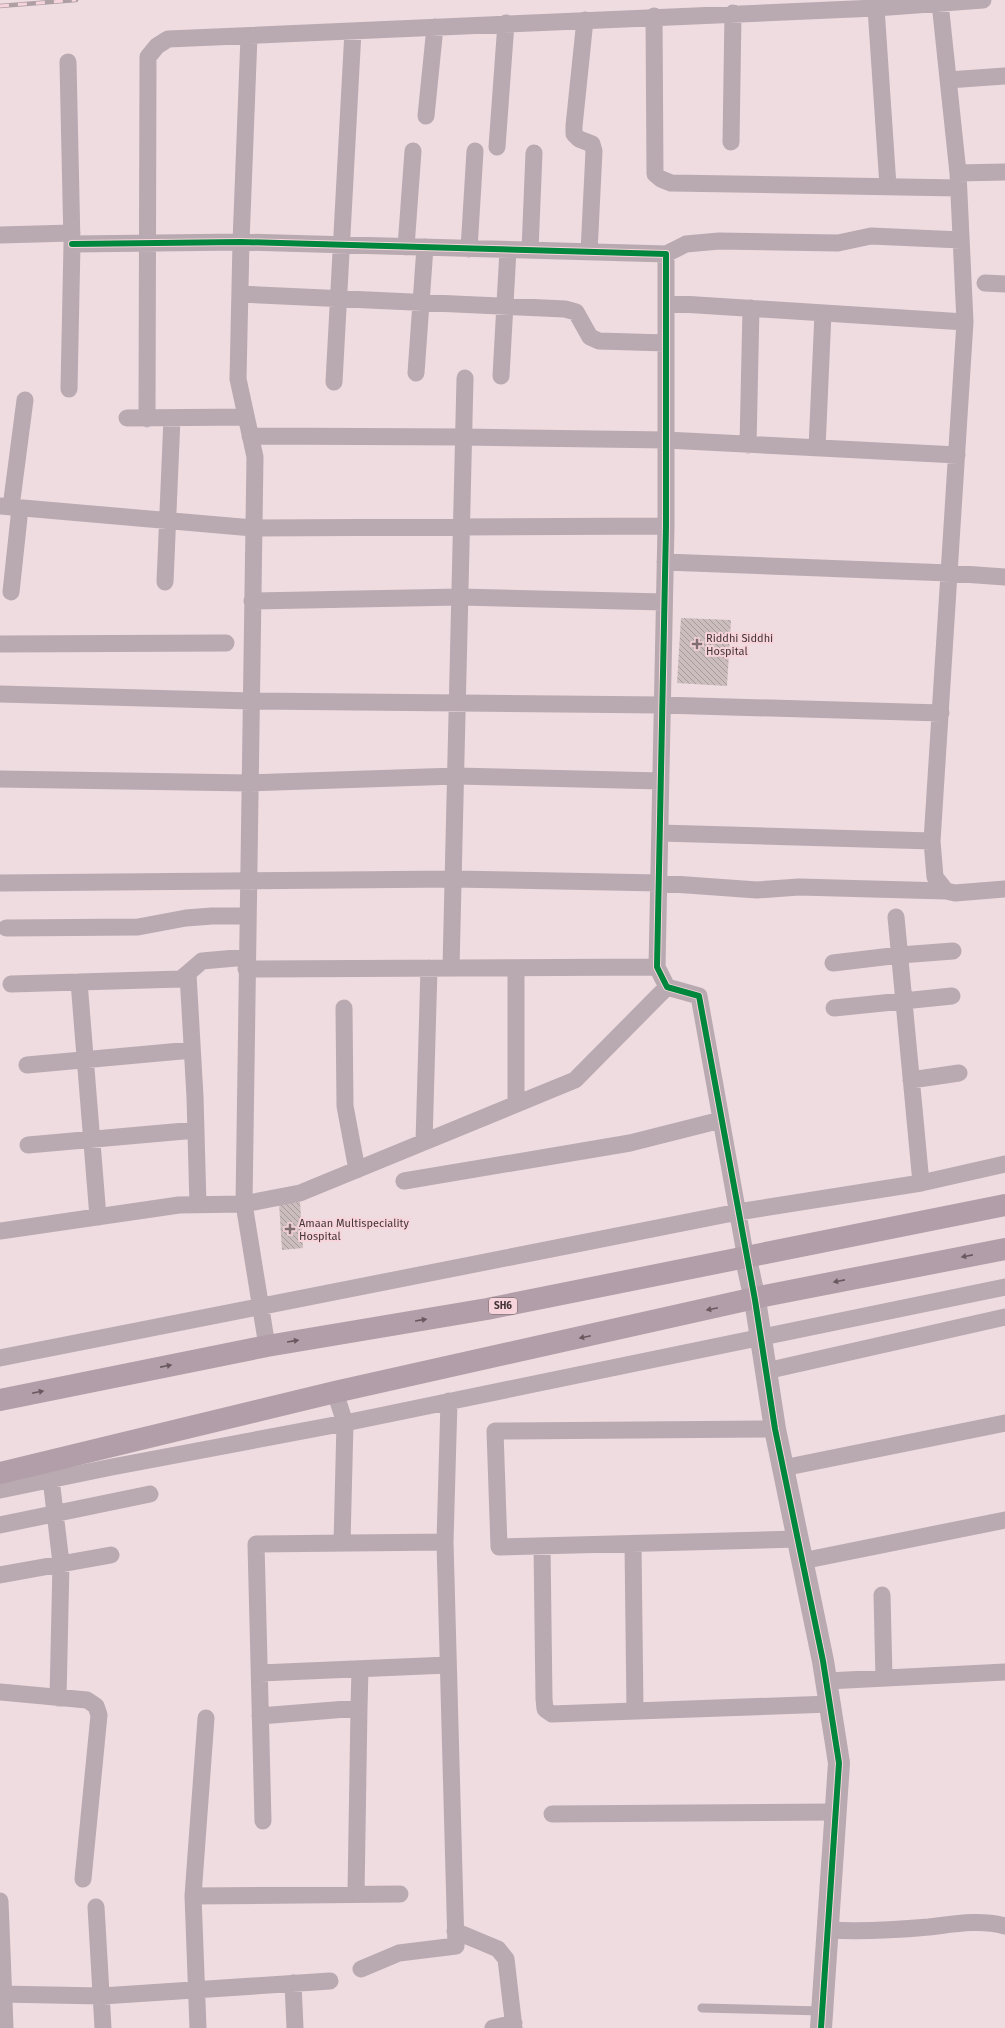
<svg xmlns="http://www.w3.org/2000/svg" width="1005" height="2028" viewBox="0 0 1005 2028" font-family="'Fira Sans',sans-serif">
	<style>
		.building { fill: url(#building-back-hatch) }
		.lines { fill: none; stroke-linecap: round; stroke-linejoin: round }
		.service { stroke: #b9a9b1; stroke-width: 9 }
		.minor { stroke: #b9a9b1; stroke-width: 17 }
		.tertiary { stroke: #b9a9b1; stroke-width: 22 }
		.trunk { stroke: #b29ea8; stroke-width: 22 }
		.rail-casing { stroke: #ad9fa4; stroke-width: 4.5 }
		.rail { stroke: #f7d4db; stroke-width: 3; stroke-dasharray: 9; stroke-linecap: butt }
		.cycleway-casing { stroke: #f7d4db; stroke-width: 8 }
		.cycleway { stroke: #00873e; stroke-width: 6 }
		.oneway { fill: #69595f }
		.poi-dot { fill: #7f6f72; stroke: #f7d4db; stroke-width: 1.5 }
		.labels { text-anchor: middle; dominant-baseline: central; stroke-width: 4; stroke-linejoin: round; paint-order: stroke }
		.shield { fill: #f7d4db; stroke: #786468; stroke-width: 1 }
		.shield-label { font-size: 10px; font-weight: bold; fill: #423437 }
		.poi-label { font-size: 11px; fill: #423437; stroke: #f7d4db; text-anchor: start }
	</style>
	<defs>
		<pattern id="building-back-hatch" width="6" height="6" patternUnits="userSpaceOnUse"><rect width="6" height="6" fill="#cbbcbd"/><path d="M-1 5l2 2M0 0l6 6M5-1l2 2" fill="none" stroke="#a69a9a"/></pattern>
	</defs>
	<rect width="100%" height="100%" fill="#efdce0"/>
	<path class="building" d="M681,618L731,620L727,686L677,683Z
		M300,1202L303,1248L282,1250L279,1203Z"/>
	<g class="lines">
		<path class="service" d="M702,2008L822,2011"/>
		<path class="minor" d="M940,3L958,173L965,322L932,841L935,877L946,891L955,893L1005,889
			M876,8L888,186
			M654,16L655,174L661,179L671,183L958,188
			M585,20L574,126V134L579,139L592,144L594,151L589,252
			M249,36L241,242L238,379L255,457L244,1204L267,1346
			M68,62L72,244L69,389
			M948,80L1005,76
			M426,116L435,27
			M731,142L733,13
			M497,147L506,23
			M958,173L1005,172
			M0,235L72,233
			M72,244L241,242L666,254V526L657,967L667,987L699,996L746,1259
			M406,247L413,151
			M469,249L475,151
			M530,250L534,153
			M666,254L686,244L719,241L838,243L871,236L961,240
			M985,283L1005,284
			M240,294L565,309L576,312L590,337L599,341L666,343
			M666,303L965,322
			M416,373L425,247
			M501,376L508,250
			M334,382L353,31
			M127,418L246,417
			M147,419L148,57L157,46L168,39L876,8L983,0
			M250,436L464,437L666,440L957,455
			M748,445L751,308
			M817,448L823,313
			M0,506L253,528L666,526
			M11,507L25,400
			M665,562L949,573L1005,577
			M165,582L172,418
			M11,592L20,508
			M252,601L460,597L664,602
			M0,644L226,643
			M0,694L251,701L662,705L941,713
			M0,779L249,783L456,776L661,781
			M660,833L932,841
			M0,883L453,879L659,883L757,890L799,887L946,891
			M896,917L921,1183
			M6,928L138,927L186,918L212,916H247
			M833,963L900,955L953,951
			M451,968L465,378
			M516,968V1104
			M246,969L657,967
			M188,974L195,1097L198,1205
			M79,982L98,1217
			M11,984L181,979L202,961L247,957
			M344,1008L345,1106L357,1170
			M834,1008L952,996
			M27,1065L192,1050
			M911,1080L959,1073
			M424,1142L429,968
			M28,1145L196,1130
			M404,1181L630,1143L721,1120
			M0,1231L179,1205L244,1204L300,1193L575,1080L667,987
			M0,1358L738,1212L921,1183L1005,1164
			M766,1371L1005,1317
			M335,1392L345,1423L342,1543
			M775,1429L495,1431L499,1547L798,1539
			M783,1468L1005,1423
			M51,1479L61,1563L58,1698
			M0,1490L112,1467L345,1423L1005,1287
			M0,1525L150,1494
			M445,1542L449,1401
			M633,1544L635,1711
			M542,1546L544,1699L545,1709L552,1714L830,1704
			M802,1561L1005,1520
			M0,1575L111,1555
			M882,1595L884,1678
			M260,1673L448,1665
			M827,1681L1005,1672
			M0,1692L87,1700L96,1706L99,1715L83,1879
			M359,1708L360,1669
			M260,1716L359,1708L356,1894
			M552,1814L836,1812
			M263,1821L256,1544L445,1542L456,1946L399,1953L361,1969
			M193,1896L400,1894
			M0,1901L5,2028
			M96,1907L103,2028
			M828,1930C862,1932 895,1930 929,1927C954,1924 980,1919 1005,1926
			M455,1931L498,1949L506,1959L514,2028
			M293,1983L295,2028
			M0,1994L102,1996L330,1981
			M198,2028L193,1896L206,1718
			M493,2028L514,2023"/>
		<path class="tertiary" d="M746,1259L755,1300L775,1429L823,1661L839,1763L821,2028"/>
		<path class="trunk" d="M0,1400L267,1346L487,1309L1005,1205
			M0,1473L335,1392L764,1296L1005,1249"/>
		<defs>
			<path id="rail" d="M0,6L76,0"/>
		</defs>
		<use href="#rail" class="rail-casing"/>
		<use href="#rail" class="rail"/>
		<defs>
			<path id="cycleway" d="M72,244L241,242L666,254V526L657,967L667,987L699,996L755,1300L775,1429L823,1661L839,1763L821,2028"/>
		</defs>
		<use href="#cycleway" class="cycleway-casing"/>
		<use href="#cycleway" class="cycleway"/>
	</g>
	<defs><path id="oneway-solid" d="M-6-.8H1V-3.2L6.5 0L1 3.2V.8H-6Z"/></defs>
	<g class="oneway">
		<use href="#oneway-solid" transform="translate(967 1256) rotate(169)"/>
		<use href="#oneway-solid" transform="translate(839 1281) rotate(169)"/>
		<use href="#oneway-solid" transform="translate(712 1309) rotate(168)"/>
		<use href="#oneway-solid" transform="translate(421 1320) rotate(-9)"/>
		<use href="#oneway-solid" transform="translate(585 1337) rotate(168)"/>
		<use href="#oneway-solid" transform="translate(293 1341) rotate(-9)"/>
		<use href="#oneway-solid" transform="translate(166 1366) rotate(-11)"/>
		<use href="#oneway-solid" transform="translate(38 1392) rotate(-12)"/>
	</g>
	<g class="poi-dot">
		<path d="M695 638h4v4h4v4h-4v4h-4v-4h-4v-4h4z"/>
		<path d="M288 1223h4v4h4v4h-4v4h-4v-4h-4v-4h4z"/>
	</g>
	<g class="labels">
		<rect class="shield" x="489" y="1298" width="28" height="16" rx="3"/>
		<g class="shield-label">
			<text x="503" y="1306">SH6</text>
		</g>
		<g class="poi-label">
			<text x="706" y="638">Riddhi Siddhi<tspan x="706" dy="13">Hospital</tspan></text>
			<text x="299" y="1223">Amaan Multispeciality<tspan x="299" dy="13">Hospital</tspan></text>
		</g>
	</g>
</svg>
